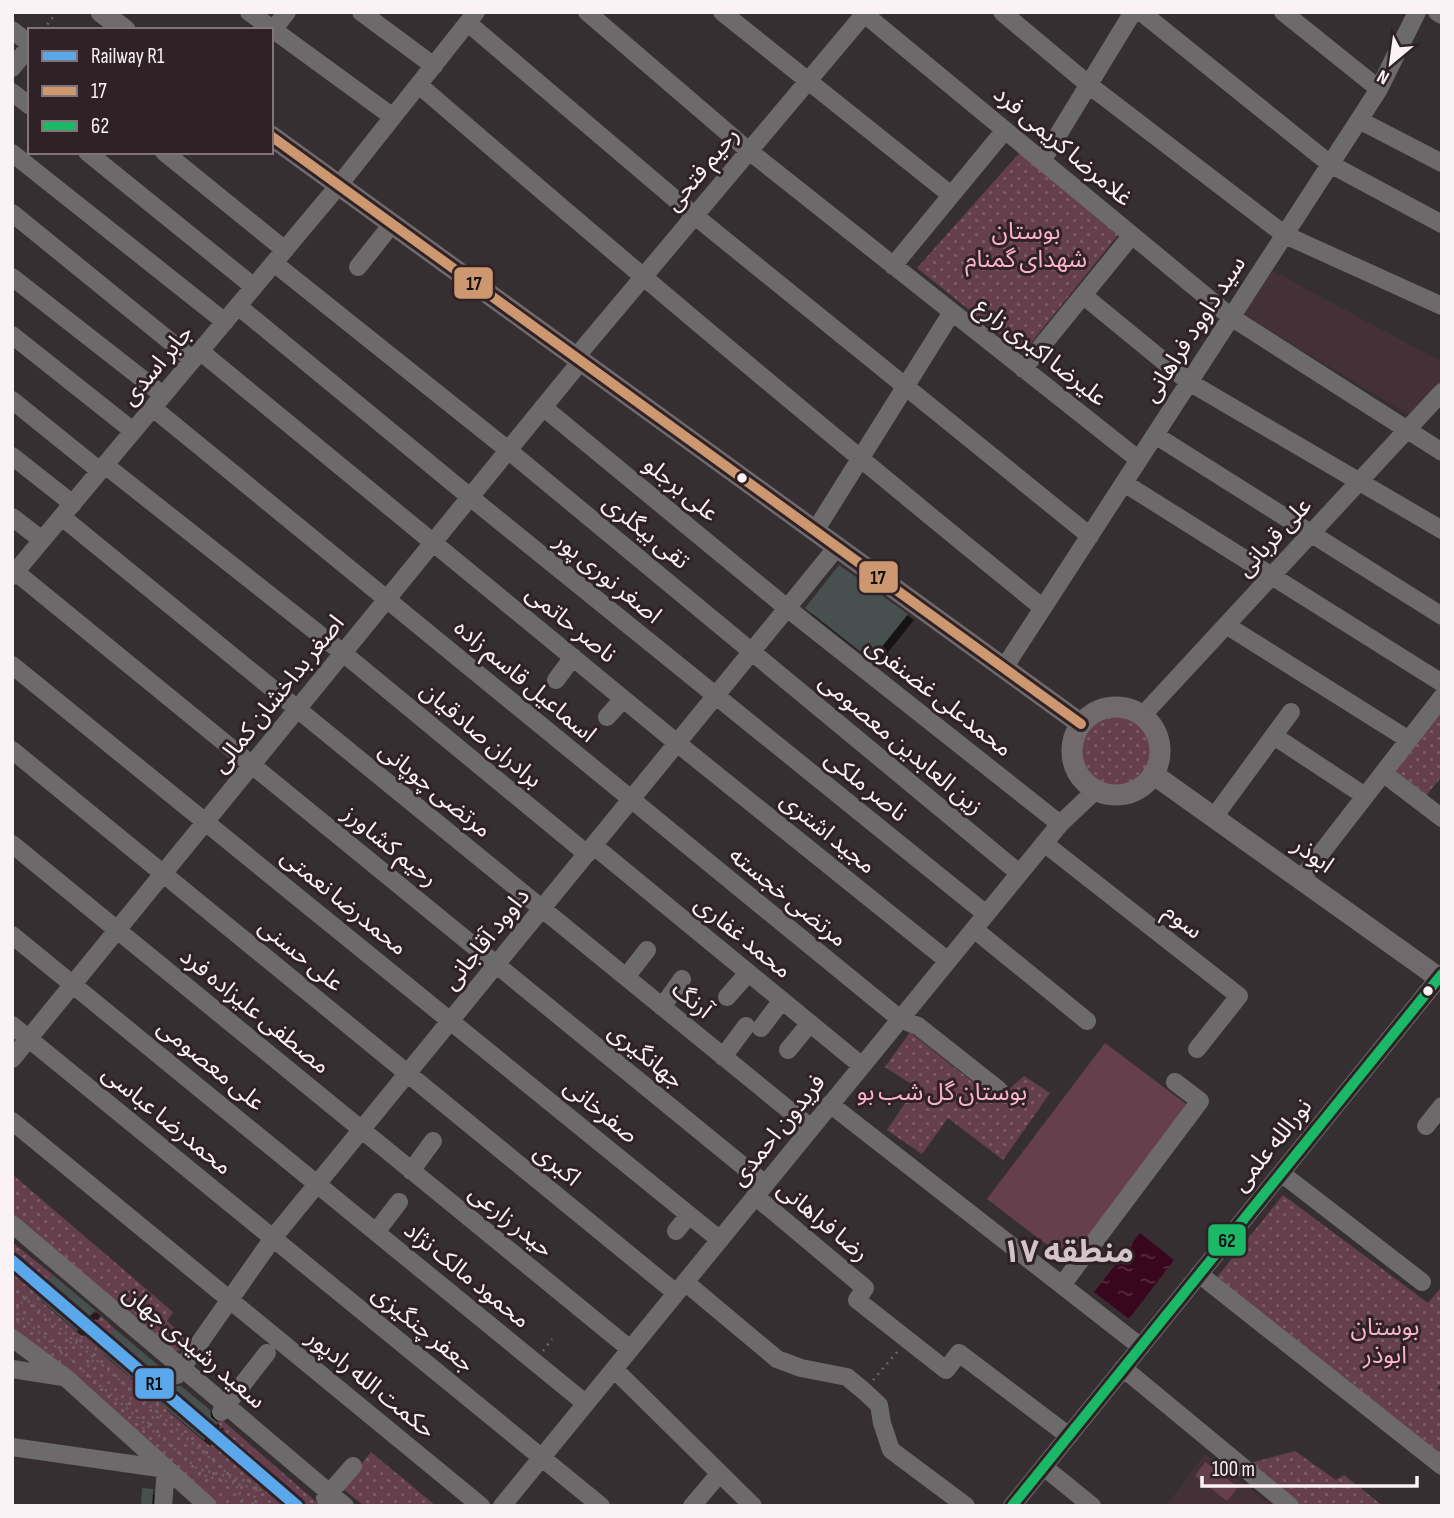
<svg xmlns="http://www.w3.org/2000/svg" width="1454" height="1518" viewBox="0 0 1454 1518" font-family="'Sofia Sans Condensed','Noto Sans Arabic',sans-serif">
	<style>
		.built { fill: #433137 }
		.grass { fill: url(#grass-dots) }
		.garden { fill: #663f4d }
		.water { fill: url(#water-ripples) }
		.building { fill: #475050; filter: url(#shadow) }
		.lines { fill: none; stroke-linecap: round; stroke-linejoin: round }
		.path { stroke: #696566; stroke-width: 2.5; stroke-dasharray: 2 5; stroke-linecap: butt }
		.minor { stroke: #6d6a6b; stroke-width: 18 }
		.major { stroke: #706a6c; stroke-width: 21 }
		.bus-1-casing { stroke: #2f2226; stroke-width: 16 }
		.bus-2-casing { stroke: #2f2226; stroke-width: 16 }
		.bus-1 { stroke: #cd976f; stroke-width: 10 }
		.bus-2 { stroke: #1ab867; stroke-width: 10 }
		.rail-1-casing { stroke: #2f2226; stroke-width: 18 }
		.rail-1 { stroke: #5aa8eb; stroke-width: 12 }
		.bus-dot { fill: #fbf2f5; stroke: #2f2226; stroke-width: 2.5 }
		.labels { text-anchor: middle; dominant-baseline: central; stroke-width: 6; stroke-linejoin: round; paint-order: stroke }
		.street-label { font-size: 24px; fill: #fbf2f5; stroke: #2f2226 }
		.park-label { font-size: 24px; fill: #fdb2cb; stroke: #2f2226 }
		.district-label { font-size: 32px; font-weight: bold; fill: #d4c3c8; stroke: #2f2226 }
		.line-badge { stroke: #2f2226; stroke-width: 2.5 }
		.pale-badge-label { font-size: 19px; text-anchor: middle; font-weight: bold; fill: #111 }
	</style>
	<defs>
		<pattern id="grass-dots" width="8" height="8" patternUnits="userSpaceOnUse" patternTransform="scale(1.75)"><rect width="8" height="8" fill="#663f4d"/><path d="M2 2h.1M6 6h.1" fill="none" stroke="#7d5b67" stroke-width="1.8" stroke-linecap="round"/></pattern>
		<pattern id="water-ripples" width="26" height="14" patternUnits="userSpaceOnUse" patternTransform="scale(1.75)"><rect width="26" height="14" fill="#38071e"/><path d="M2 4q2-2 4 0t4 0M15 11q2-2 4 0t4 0" fill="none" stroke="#562c3f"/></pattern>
		<filter id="shadow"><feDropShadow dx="6" dy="6" stdDeviation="0" flood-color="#0009"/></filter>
	</defs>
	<rect width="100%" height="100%" fill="#362f31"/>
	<path class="built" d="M1273,271L1442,362V389L1415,419L1243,314Z
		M1205,1454L1273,1506H1166Z"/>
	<path class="grass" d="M1023,149L1122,230L1023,353L917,268Z
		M1442,707V776L1425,797L1392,771Z
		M1077 752a38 38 0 1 1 76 0a38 38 0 1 1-76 0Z
		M910,1032L988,1094L999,1098L1024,1076L1050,1093L1003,1160L948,1118L922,1154L887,1130L916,1087L885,1067Z
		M12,1174L173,1312L167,1321L190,1341L182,1350L172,1352L12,1218Z
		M1283,1195L1428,1303L1442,1286V1382L1437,1388L1442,1392V1456L1217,1277Z
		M12,1242L53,1275L36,1295L78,1331L95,1310L115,1329L98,1349L141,1385L158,1365L178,1383L161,1404L203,1440L221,1419L321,1506H217L12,1329Z
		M1295,1451L1336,1480L1344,1475L1383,1506H1302L1250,1463Z
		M371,1452L436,1506H364L342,1488Z"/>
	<path class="garden" d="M1105,1043L1190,1107L1072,1264L987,1199Z
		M1205,1462L1238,1487L1227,1501L1195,1476Z"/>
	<path class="water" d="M1140,1233L1174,1260L1129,1319L1094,1292Z"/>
	<path class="building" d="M839,565L908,614L871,660L805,608Z
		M53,1275L95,1310L77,1331L35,1295Z
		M115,1329L158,1365L141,1386L98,1349Z
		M176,1386H181L210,1410L211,1417L218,1423L204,1440L161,1404Z
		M142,1488L153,1489L152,1506H141Z"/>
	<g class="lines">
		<path class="path" d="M43,30L57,12
			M12,1257L41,1281L46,1275
			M12,1287L233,1478L245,1506
			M12,1309L71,1360
			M12,1314L41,1281
			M12,1317L22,1325
			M90,1328L104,1339
			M543,1351L552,1339
			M61,1354L73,1340H79L99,1317
			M83,1372L95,1358L93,1352L113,1329
			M89,1376L198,1469L279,1489L301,1506
			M873,1380L898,1351
			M151,1381L166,1394
			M126,1405L135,1393H141L161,1370
			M221,1427L218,1431L262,1469L252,1506
			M143,1429L157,1412L156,1407L170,1389
			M203,1452L218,1432
			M198,1474L269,1492L289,1506"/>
		<path class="minor" d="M249,12L393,117
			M361,12L434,66
			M587,12L749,151L1139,460
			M722,12L951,195
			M862,12L1231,317L1442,452
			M1002,12L1089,85L1285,235L1442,306
			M1141,12L1330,164L1442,224
			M1283,12L1379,89
			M1437,12L1442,15
			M468,23L695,216L1090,536
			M12,30L30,44
			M273,30L287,12
			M12,68L30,46
			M419,85C624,262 832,437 1043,608
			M12,92L30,106
			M1359,120L1442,163
			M87,152L254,287
			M164,152L285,250
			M12,153L225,322
			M1042,161L1133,12
			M12,213L193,360
			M274,263L508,450L1019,873
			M893,266L1005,130
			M358,267L392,224
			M12,277L163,395
			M1084,296L1189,382L1442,530
			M238,306L470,497L986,914
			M12,335L133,431
			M200,351L677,743L948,961
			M576,357L866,12
			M1023,369L1132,235
			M12,400L100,471
			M543,407L787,608L1060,824
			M153,408C403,610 650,816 900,1019L918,1026L999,1090
			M1155,435L1442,616
			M12,456L73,504
			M105,465L343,653L587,854
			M1124,483L1442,683
			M12,517L42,540
			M62,517L811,1128
			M815,531L952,312
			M12,569L765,1184
			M12,576L339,185L476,12
			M1226,625L1409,740
			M12,665L720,1240
			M1004,668L1379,89L1417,12
			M556,680L573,657
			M1142,716L1442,392
			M607,717L623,699
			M1274,736L1365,796
			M12,750L676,1293
			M1383,773L1442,818
			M1214,817L1291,712
			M1044,843L1239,996L1197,1049
			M12,844L630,1349
			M594,846L862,1066
			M1301,879L1442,697
			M974,929L1087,1021
			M12,935L585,1403
			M626,977L647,950
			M727,997L748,973
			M662,1007L682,979
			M12,1025L601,1506
			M761,1028L782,1000
			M788,1050L810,1023
			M723,1057L746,1026
			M12,1059L581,361
			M830,1104L1141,1347
			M12,1121L481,1506
			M1426,1126L1442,1106
			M411,1171L433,1141
			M1281,1173L1422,1282
			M755,1196L865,1288L857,1300L946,1370L959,1353L1069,1436
			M12,1224L345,1506
			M676,1231L689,1215
			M376,1232L399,1202
			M1199,1274L1442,1466
			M685,1282L777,1359L801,1368L847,1377L864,1391L879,1405L882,1423L891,1450L966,1506
			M1062,1285L1200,1101L1175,1082
			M12,1338L66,1378L208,1506
			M1123,1368L1290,1506
			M12,1369L63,1377
			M614,1369L753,1506
			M177,1375L273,1238L837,547
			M221,1412L267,1353
			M12,1447L166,1469L163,1506
			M1044,1467L1092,1506
			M325,1498L353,1466
			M502,1506L1060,824L1096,790
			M692,1506L720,1473
			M1012,1506L1442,974"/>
		<path class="major" d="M101,12L125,30
			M271,136L1081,724
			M1072 751a44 44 0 1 1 88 0a44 44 0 1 1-88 0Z
			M1153,774L1442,980"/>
		<defs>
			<path id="bus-1" d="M271,136L1081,724"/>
			<path id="bus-2" d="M1012,1506L1442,974"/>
		</defs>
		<use href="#bus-1" class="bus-1-casing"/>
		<use href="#bus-2" class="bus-2-casing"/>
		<use href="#bus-1" class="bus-1"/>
		<use href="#bus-2" class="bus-2"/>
		<defs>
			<path id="rail-1" d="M12,1261L297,1506"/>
		</defs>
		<use href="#rail-1" class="rail-1-casing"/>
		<use href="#rail-1" class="rail-1"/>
	</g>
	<g class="bus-dot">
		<circle cx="742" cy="478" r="6"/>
		<circle cx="1428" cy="991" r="6"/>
	</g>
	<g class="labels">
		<g class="street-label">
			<text transform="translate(1063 146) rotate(40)">غلامرضا کریمی فرد</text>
			<text transform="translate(702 169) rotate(-50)">رحیم فتحی</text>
			<text transform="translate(1194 329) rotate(-57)">سید داوود فراهانی</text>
			<text transform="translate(1041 352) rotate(38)">علیرضا اکبری زارع</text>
			<text transform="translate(157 365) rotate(-50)">جابر اسدی</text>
			<text transform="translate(681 489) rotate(39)">علی برجلو</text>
			<text transform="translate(646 532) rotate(39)">تقی بیگلری</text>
			<text transform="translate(1274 537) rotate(-47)">علی قربانی</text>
			<text transform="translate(608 578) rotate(39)">اصغر نوری پور</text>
			<text transform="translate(571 624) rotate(39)">ناصر حاتمی</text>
			<text transform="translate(525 681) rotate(40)">اسماعیل قاسم زاده</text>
			<text transform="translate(278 694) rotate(-51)">اصغر بداخشان کمالی</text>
			<text transform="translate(939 697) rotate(38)">محمدعلی غضنفری</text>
			<text transform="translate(481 735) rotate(40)">برادران صادقیان</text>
			<text transform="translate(901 744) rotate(40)">زین العابدین معصومی</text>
			<text transform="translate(866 786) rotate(39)">ناصر ملکی</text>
			<text transform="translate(435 790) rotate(39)">مرتضی چوپانی</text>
			<text transform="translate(828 833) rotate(39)">مجید اشتری</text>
			<text transform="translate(390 846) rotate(39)">رحیم کشاورز</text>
			<text transform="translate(1313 855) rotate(36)">ابوذر</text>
			<text transform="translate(788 897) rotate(39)">مرتضی خجسته</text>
			<text transform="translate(344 902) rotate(39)">محمدرضا نعمتی</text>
			<text transform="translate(1183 921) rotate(38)">سوم</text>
			<text transform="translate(743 937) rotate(39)">محمد غفاری</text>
			<text transform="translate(486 939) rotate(-51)">داوود آقاجانی</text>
			<text transform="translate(301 955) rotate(39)">علی حسنی</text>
			<text transform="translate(692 1000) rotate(39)">آرنگ</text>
			<text transform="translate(255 1011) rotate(39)">مصطفی علیزاده فرد</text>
			<text transform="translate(646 1056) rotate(39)">جهانگیری</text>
			<text transform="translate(211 1065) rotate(39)">علی معصومی</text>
			<text transform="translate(601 1111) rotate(39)">صفرخانی</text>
			<text transform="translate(167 1120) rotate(39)">محمدرضا عباسی</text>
			<text transform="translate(778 1130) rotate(-51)">فریدون احمدی</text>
			<text transform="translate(1272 1145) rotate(-51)">نورالله علمی</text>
			<text transform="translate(557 1165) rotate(39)">اکبری</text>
			<text transform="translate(511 1221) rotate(39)">حیدر زارعی</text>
			<text transform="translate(823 1221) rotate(40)">رضا فراهانی</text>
			<text transform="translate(467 1275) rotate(39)">محمود مالک نژاد</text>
			<text transform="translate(423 1329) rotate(39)">جعفر چنگیزی</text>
			<text transform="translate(194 1347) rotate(40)">سعید رشیدی جهان</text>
			<text transform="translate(371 1384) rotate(39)">حکمت الله رادپور</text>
		</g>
		<g class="park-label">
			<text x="1026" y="231">بوستان<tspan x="1026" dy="28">شهدای گمنام</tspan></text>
			<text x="942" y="1092">بوستان گل شب بو</text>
			<text x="1385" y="1327">بوستان<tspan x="1385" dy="28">ابوذر</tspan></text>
		</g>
		<g class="district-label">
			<text x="1068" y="1252">منطقه ۱۷</text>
		</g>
	</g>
	<g class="line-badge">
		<rect x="453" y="266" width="41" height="34" rx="7" fill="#cd976f"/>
		<rect x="858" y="560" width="41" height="34" rx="7" fill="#cd976f"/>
		<rect x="1207" y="1223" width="40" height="34" rx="7" fill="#1ab867"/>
		<rect x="134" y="1367" width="41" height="33" rx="7" fill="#5aa8eb"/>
	</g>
	<g class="pale-badge-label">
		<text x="474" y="290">17</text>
		<text x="878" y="584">17</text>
		<text x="1227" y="1247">62</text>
		<text x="154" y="1390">R1</text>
	</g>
	<rect width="1454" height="1518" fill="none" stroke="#fbf2f5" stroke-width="28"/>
	<rect x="28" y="28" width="245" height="126" fill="#2f2226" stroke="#817579" stroke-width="2"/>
	<rect x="42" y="51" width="35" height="10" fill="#5aa8eb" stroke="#817579" stroke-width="2"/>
	<text x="91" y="63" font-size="21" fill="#fbf2f5">Railway R1</text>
	<rect x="42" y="86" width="35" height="10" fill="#cd976f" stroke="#817579" stroke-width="2"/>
	<text x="91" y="98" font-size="21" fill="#fbf2f5">17</text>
	<rect x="42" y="121" width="35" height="10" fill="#1ab867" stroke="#817579" stroke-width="2"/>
	<text x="91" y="133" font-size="21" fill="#fbf2f5">62</text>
	<g transform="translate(1391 63) rotate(209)" stroke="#2f2226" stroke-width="5" paint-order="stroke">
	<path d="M0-5L12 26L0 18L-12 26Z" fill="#fbf2f5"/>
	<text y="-10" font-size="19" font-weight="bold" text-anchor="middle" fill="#fbf2f5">N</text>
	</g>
	<path d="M1202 1476v10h215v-10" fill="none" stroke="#fbf2f5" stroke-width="3.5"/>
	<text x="1212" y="1476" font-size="21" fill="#fbf2f5" stroke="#2f2226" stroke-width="5" paint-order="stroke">100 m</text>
</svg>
